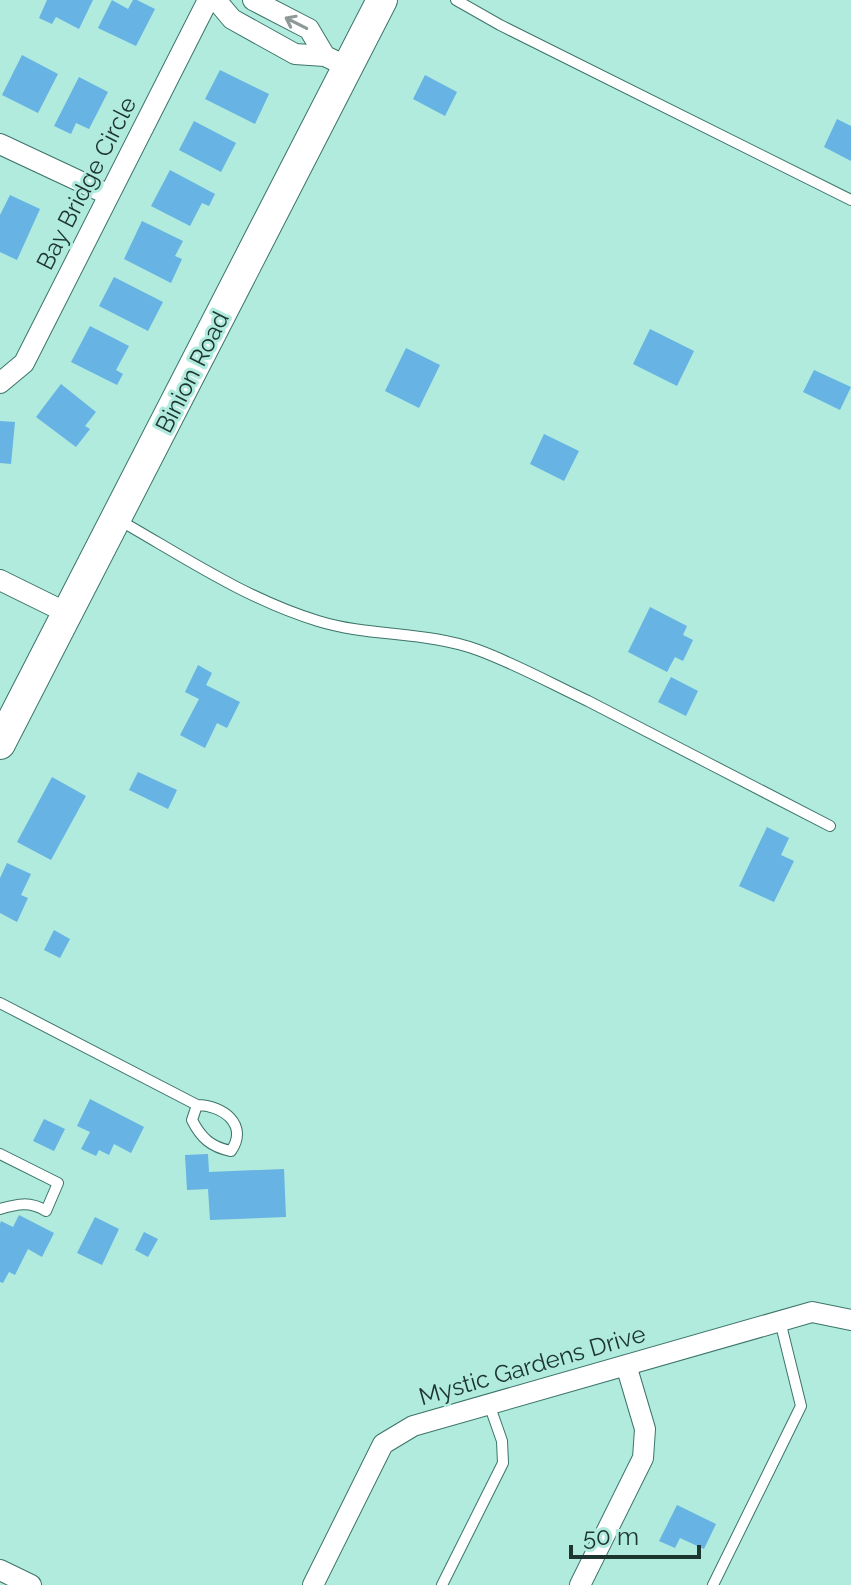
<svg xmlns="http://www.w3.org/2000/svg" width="851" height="1585" viewBox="0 0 851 1585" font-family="Raleway,sans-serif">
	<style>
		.building { fill: #66b3e4 }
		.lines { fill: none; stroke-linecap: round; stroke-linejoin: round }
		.service-casing { stroke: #3c7469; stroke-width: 12 }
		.minor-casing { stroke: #3c7469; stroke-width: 22 }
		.secondary-casing { stroke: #3c7469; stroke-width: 32 }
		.service { stroke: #fff; stroke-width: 10 }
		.minor { stroke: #fff; stroke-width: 20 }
		.secondary { stroke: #fff; stroke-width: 30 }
		.oneway { stroke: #8e9a97 }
		.labels { text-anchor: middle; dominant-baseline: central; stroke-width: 6; stroke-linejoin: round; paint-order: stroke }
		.street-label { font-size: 24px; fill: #1d352f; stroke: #b0ebdd }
	</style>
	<rect width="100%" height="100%" fill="#b0ebdd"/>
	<path class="building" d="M47,0H93L79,29L56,17L52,24L39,18Z
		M112,0L128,9L133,0H137L155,9L136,46L98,28Z
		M22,55L58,74L38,113L2,95Z
		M220,70L269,94L255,124L205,99Z
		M425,75L457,92L445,116L413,99Z
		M79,77L108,92L89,129L76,123L71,134L54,126Z
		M837,119L851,126V161L824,147Z
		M194,121L236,143L221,172L179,150Z
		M170,170L215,194L209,206L202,203L190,226L151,206Z
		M10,195L40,209L17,260L0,252V215Z
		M142,221L183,241L175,256L182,259L171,283L124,259Z
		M114,277L163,302L148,331L99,306Z
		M90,326L129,346L116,370L123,374L117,385L71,362Z
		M650,329L694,351L677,386L633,364Z
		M406,348L440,365L419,408L385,391Z
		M814,370L851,387L840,410L803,392Z
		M61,384L96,412L85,426L90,429L76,447L36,417Z
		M0,421L15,422L11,464L0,463Z
		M544,434L579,451L564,481L530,464Z
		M650,607L687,626L683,635L693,640L683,661L675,657L667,672L628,652Z
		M198,665L212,673L206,685L240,702L227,728L217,723L205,748L180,735L199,699L185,692Z
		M671,677L698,691L686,716L658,702Z
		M138,772L177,790L168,809L129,790Z
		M52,777L86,796L51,860L17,842Z
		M767,827L789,838L781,855L794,861L774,902L739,886Z
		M7,863L31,874L21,895L28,898L17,922L0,913V878Z
		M54,930L70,939L60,958L44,950Z
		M90,1099L144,1127L131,1153L114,1144L109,1155L99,1150L96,1156L81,1149L90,1132L77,1126Z
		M44,1119L65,1129L54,1151L33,1141Z
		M208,1154L209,1172L284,1169L286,1217L210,1220L208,1189L187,1190L185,1155Z
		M19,1215L54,1233L42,1257L28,1249L15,1275L9,1272L3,1283L0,1282V1224L1,1221L13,1227Z
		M95,1217L119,1229L102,1265L77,1253Z
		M144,1232L158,1239L148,1257L135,1250Z
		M677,1505L716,1524L704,1549L680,1538L675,1548L659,1541Z"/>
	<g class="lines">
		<defs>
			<path id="service" d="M456,0L500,25L851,200
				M119,520C184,557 246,599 318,621C370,637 426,631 478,650C516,664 552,684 588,701C669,742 749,785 830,826
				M0,1003L197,1105C223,1105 249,1125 231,1151C211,1147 201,1138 192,1120L197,1105
				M0,1154L58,1183L46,1211C30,1201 17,1204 0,1209
				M442,1585L503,1463L502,1441L489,1404
				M713,1585L801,1406L780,1321"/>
			<path id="minor" d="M216,0L232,19L295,54L325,56L348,67
				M253,0L309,29L325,56
				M0,144L109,195
				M0,383L24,363L208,0
				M0,580L69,614
				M0,1570L31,1585
				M313,1585L383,1444L413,1426L812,1312L851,1320
				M580,1585L643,1458L645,1429L626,1365"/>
			<path id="secondary" d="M0,744L382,0"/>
		</defs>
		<use href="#service" class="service-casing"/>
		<use href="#minor" class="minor-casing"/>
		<use href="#secondary" class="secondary-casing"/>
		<use href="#service" class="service"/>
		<use href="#minor" class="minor"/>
		<use href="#secondary" class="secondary"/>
	</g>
	<defs><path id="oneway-shaft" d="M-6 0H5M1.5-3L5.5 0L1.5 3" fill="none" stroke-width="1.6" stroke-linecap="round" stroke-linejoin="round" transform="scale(2)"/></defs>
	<use class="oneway" href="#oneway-shaft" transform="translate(296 23) rotate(-153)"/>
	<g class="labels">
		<g class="street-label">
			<text transform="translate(86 183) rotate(-63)">Bay Bridge Circle</text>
			<text transform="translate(192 372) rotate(-63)">Binion Road</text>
			<text transform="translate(532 1365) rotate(-16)">Mystic Gardens Drive</text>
		</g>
	</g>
	<path d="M571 1545v12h128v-12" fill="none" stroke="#1d352f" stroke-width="4"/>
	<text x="583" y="1545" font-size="24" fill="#1d352f" stroke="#b0ebdd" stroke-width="6" paint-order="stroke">50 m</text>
</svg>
